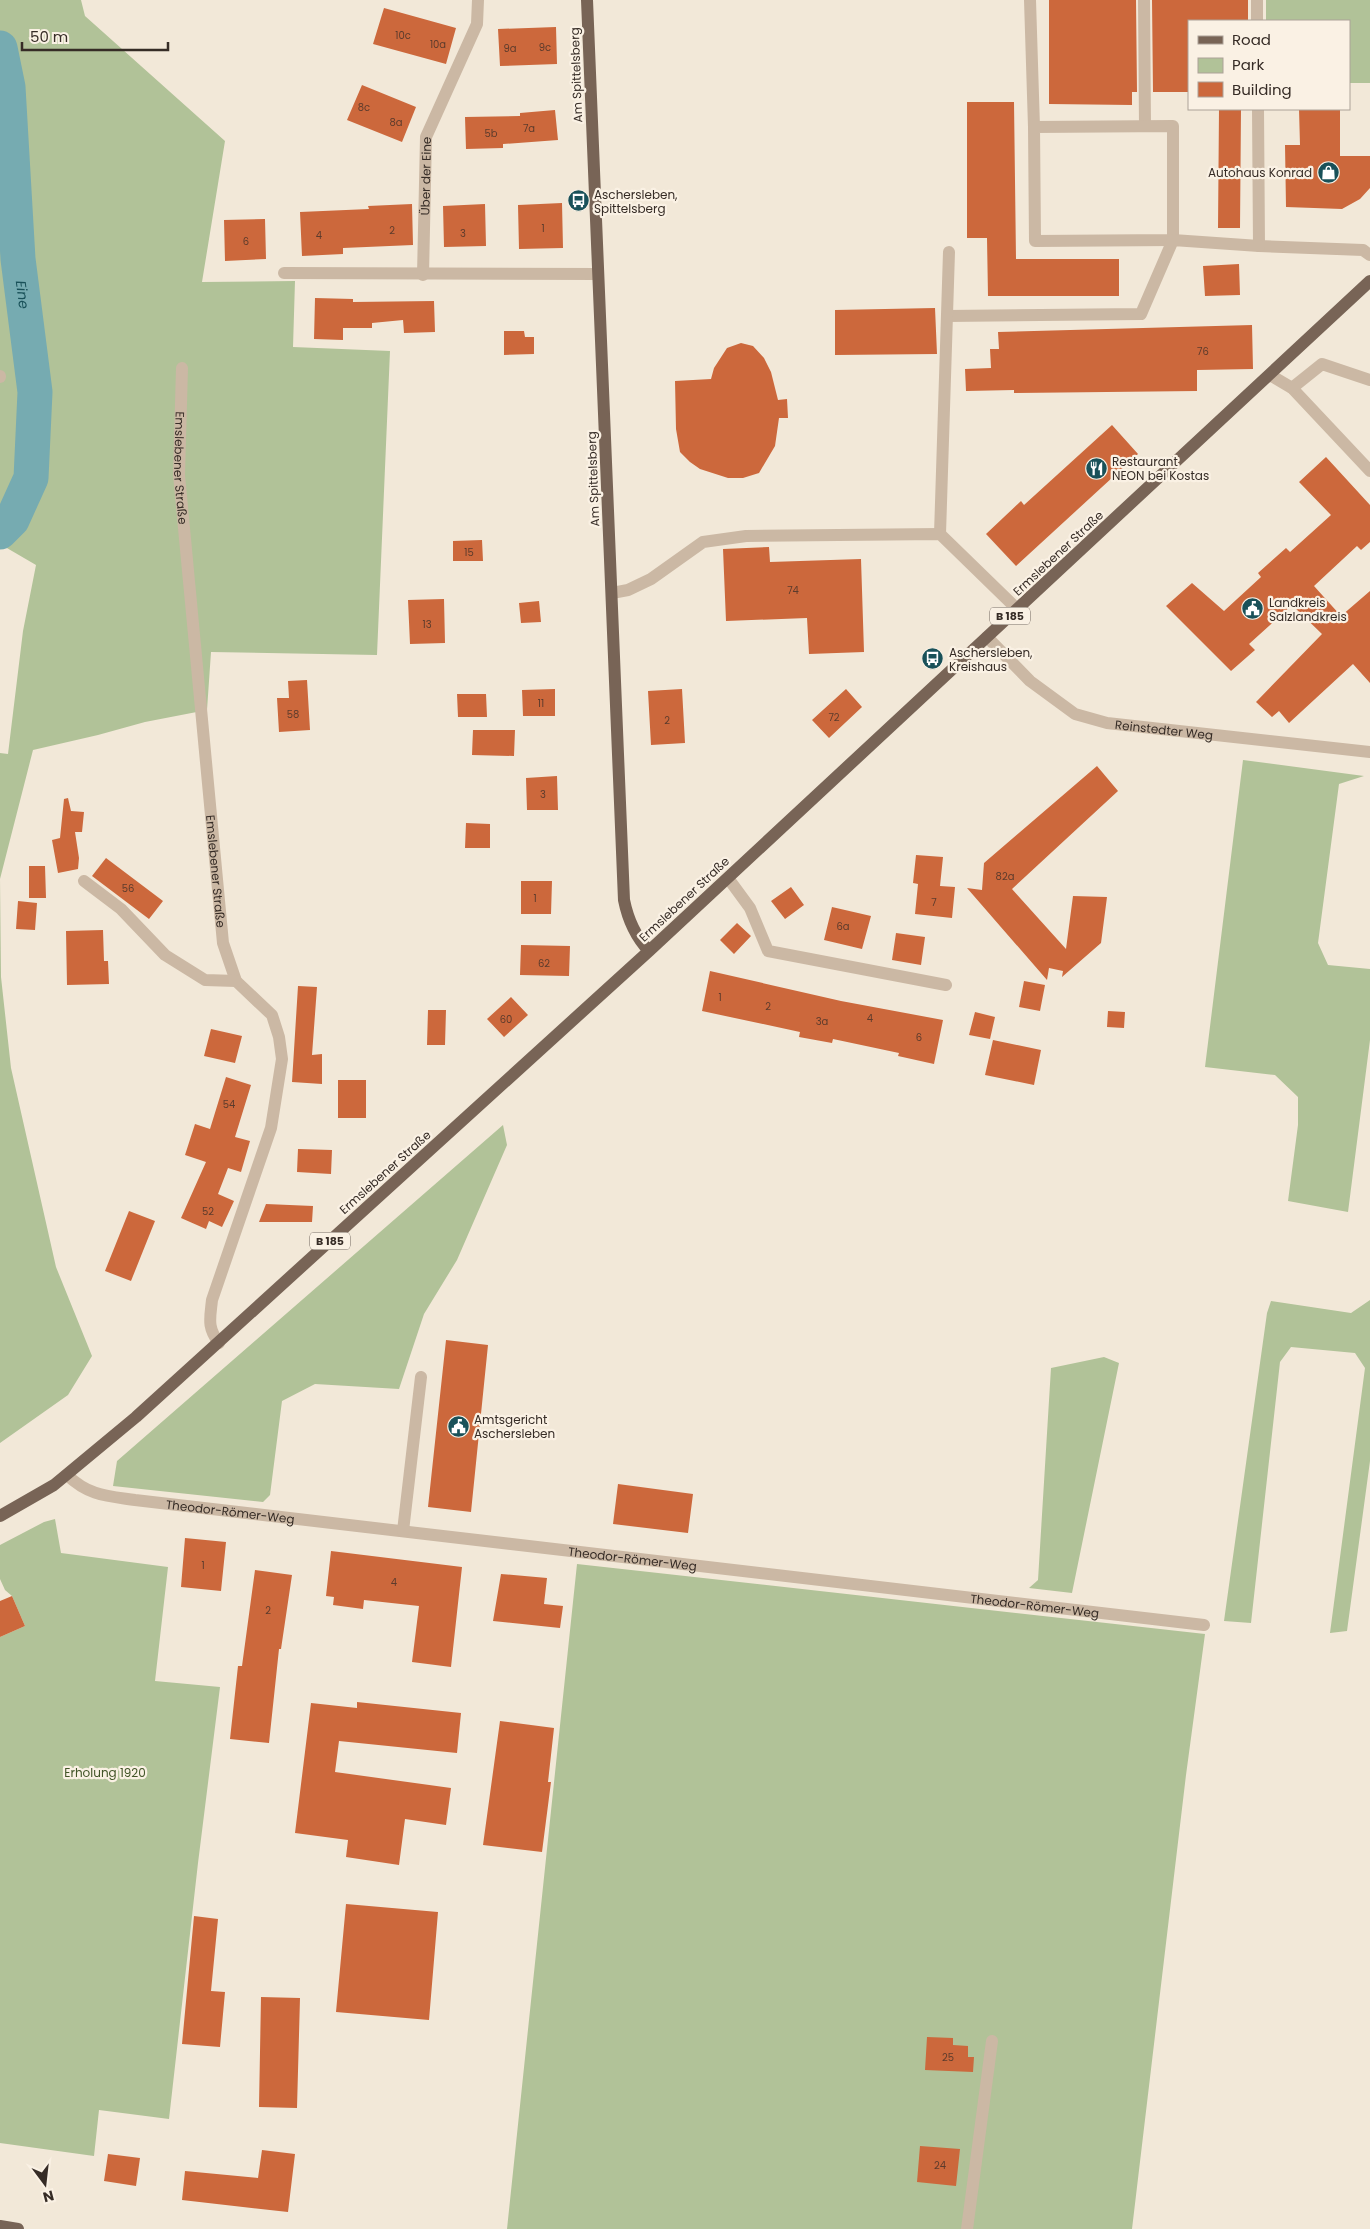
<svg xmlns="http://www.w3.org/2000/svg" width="1370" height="2229" viewBox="0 0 1370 2229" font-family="Poppins,sans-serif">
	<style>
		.green { fill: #b1c298 }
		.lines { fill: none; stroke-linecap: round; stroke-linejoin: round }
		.river { stroke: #76abb1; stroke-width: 35 }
		.building { fill: #cc683c }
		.minor { stroke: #cbb8a4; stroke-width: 12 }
		.major { stroke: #786456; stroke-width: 12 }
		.labels { text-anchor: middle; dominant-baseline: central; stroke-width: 4.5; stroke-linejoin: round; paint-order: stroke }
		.number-label { font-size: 10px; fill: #5c3b2c }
		.shield { fill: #faf1e4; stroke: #71675f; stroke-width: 1 }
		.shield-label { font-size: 11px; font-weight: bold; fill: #362c26 }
		.street-label { font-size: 12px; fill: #362c26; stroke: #faf1e4 }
		.poi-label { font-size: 12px; fill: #362c26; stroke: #faf1e4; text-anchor: start }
		.park-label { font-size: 12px; fill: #425528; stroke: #faf1e4 }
		.water-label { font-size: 14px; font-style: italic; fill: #195159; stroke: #faf1e4 }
	</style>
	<rect width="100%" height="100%" fill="#f2e8d8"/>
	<path class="green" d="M0,0H81L85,16L225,141L202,282L295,281L293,347L390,351L377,655L211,652L207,710L145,722L98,735L33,750L0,879L1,977L11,1068L56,1267L92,1356L68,1395L0,1443V753L8,754L23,631L36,565L0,544Z
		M1266,0H1370V83H1349V21H1266Z
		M1243,760L1364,776L1339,784L1318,943L1328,965L1370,969V1040L1348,1212L1288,1201L1298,1125V1097L1275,1075L1205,1067Z
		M503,1125L507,1145L457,1260L424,1314L399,1389L315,1384L282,1401L270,1495L263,1502L113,1486L117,1461Z
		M1370,1300V1461L1347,1631L1330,1633L1365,1368L1355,1353L1291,1347L1280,1362L1251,1623L1224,1621L1267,1313L1271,1301L1351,1313Z
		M1104,1357L1119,1363L1072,1593L1029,1588L1038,1580L1051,1368Z
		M55,1519L61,1553L168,1567L155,1681L220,1687L198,1863L169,2119L99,2110L94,2156L0,2143V1637L25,1626L12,1596L5,1590L0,1579V1545L44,1522Z
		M577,1564L1205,1634L1186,1775L1132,2229H507Z"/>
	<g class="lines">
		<path class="river" id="s1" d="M0,48L8,87L18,259L35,392L31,478L12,520L0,532"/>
	</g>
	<path class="building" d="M1049,0H1136L1137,92H1132V105L1049,104Z
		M1152,0H1248V21H1189V92H1153Z
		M384,8L456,28L446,64L373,44Z
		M556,27L557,64L500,66L498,29Z
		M362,85L416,107L402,142L347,120Z
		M967,102H1014L1016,259H1119V296H988L987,238H967Z
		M1219,109H1241L1240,228H1218Z
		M1299,109H1340V156H1370V188L1360,199L1342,209L1286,207L1285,145H1300Z
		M555,110L558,140L503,144V148L466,149L465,117L520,116V113Z
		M562,203L563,248L519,249L518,205Z
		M412,204L413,245L343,248V254L302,256L300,212L369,209L368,206Z
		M485,204L486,246L444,247L443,206Z
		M265,219L266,259L225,261L224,220Z
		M1239,264L1240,295L1205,296L1203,266Z
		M315,298L353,299V302L434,301L435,332L404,333L403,320L372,323V328H343V340L314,339Z
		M935,308L937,354L835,355V310Z
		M1252,325L1253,369L1197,370V391L1014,393V390L966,391L965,369L991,368L990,349H999L998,332Z
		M504,331H524L525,337H534V354L504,355Z
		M741,343L753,346L764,358L771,372L778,400L787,399L788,418H779L775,446L759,473L743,478H728L700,469L690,462L680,452L676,429L675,381L711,379L714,368L727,348Z
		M1112,425L1138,454L1016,566L986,534L1021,501L1024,505Z
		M1326,457L1370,505V542L1361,550L1357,546L1314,586L1341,616L1370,591V683L1353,664L1289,723L1279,711L1272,717L1256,702L1322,634L1292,605L1249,644L1255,650L1231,671L1166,606L1192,583L1224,611L1261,577L1258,573L1286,548L1290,552L1331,515L1299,482Z
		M482,540L483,561H453V541Z
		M769,547L770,562L861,559L864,652L809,654L807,618L726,621L723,549Z
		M444,599L445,643L410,644L408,600Z
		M539,601L541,622L521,623L519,603Z
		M307,680L310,730L279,732L277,698H289L288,681Z
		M555,689V716H523L522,690Z
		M682,689L685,743L651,745L648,691Z
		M846,689L862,707L829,738L812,720Z
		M457,694H486L487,717H458Z
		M473,730H515L514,756L472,755Z
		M1097,766L1118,791L1012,889L1066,949L1073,896L1107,897L1101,943L1062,977L1063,971L1049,968L1047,980L967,888L982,890L984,863Z
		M557,776L558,810H527L526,778Z
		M68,798L71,811L84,812L82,832H75L79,858L78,869L58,873L52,840L60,838L64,799Z
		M466,823L490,824V848H465Z
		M916,855L943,857L940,886L955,887L952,918L915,914L918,884L913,883Z
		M106,858L163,901L149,919L92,876Z
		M29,866H45L46,898H29Z
		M521,881H552L551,914H521Z
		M791,887L804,905L785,919L771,901Z
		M18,901L37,903L35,930L16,929Z
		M832,907L871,916L862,949L824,940Z
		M737,923L751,936L734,954L720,940Z
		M103,930L104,961H108L109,984L67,985L66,931Z
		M896,933L925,937L921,965L892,960Z
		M521,945L570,946L569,976L520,975Z
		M710,971L841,1001L943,1020L934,1064L898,1056L899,1053L833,1039L832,1043L799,1037L800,1032L702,1011Z
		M1024,981L1045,985L1040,1011L1019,1007Z
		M298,986L317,987L312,1055L322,1054V1084L292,1082Z
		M511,997L528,1015L504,1037L487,1019Z
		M428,1010H446L445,1045H427Z
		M1108,1011L1125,1012L1124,1028L1107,1027Z
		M975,1012L995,1017L990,1039L969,1035Z
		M211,1029L242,1036L235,1063L204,1056Z
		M993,1040L1041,1050L1034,1085L985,1075Z
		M226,1077L251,1085L235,1137L250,1141L241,1172L228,1168L218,1194L234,1201L222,1227L209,1221L206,1229L181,1218L206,1162L185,1155L195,1124L210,1129Z
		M338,1080H366V1118H338Z
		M298,1149L332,1150L331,1174L297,1172Z
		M266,1204L313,1206L312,1222H259Z
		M129,1211L155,1221L131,1281L105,1271Z
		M446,1340L488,1345L471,1512L428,1507Z
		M618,1484L693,1494L688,1533L613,1524Z
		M185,1538L226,1542L221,1591L181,1587Z
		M331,1551L462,1567L451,1667L412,1662L419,1606L364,1600L363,1609L333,1605L334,1597L326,1596Z
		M255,1570L292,1575L281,1649H279L269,1743L230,1739L238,1666H242Z
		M501,1574L547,1578L544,1604L563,1606L560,1628L493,1621Z
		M12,1596L25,1626L0,1637V1601Z
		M357,1702L461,1713L457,1753L339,1741L335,1772L451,1788L446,1825L405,1819L399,1865L346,1857L348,1840L295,1833L311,1703L357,1708Z
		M500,1721L554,1728L548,1782H551L542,1852L483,1845Z
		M346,1904L438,1912L429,2020L336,2012Z
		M194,1916L218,1919L211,1991L225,1992L220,2047L182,2044Z
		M261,1997L300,1998L297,2108L259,2107Z
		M927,2037L953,2038V2045L968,2046V2057H974L973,2072L925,2070Z
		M920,2146L960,2149L956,2186L917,2182Z
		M262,2150L295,2154L288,2212L182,2200L185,2171L258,2178Z
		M108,2154L140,2158L136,2186L104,2181Z"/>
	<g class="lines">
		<g class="minor">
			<path d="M1030,0L1034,127"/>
			<path d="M1144,0L1145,126"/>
			<path d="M1257,0V21"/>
			<path d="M1258,109L1259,246L1363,250L1370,255"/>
			<path d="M1173,126V240L1035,241L1034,127Z"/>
			<path d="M284,273L598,274"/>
			<path id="s2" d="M423,275L426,137L477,24L478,0"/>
			<path d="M947,316L1141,314L1173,240L1259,246"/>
			<path id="s3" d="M182,368L179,475L223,943L236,981L272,1015L279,1037L282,1059L271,1128L212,1300C210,1319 207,1327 219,1343"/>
			<path d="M1270,375L1292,388L1370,471"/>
			<path d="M0,376V377"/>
			<path d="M1292,388L1322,364L1370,380"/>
			<path d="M940,534L949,252"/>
			<path d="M612,593L628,590L651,579L703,542L746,536L940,534L1017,609"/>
			<path id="s4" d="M987,637L1030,681L1075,714L1107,723L1370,752"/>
			<path d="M728,878L750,908L768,951L946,985"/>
			<path d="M84,881L121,909L165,955L205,980L236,981"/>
			<path id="s5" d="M67,1475C89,1496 107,1496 135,1500L1204,1625"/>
			<path d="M403,1531L421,1377"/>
			<path d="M967,2229L992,2041"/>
		</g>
		<path class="major" d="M587,0L624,900C628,920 635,936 649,951
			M0,1516L54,1485L136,1417L649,951L1370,281
			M0,2226L18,2229"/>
	</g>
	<defs>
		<symbol id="shop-disc" viewBox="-11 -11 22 22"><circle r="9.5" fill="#195159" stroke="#faf1e4"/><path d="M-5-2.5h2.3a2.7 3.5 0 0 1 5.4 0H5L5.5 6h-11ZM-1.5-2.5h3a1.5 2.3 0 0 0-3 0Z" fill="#fff"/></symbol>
		<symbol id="bus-disc" viewBox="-11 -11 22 22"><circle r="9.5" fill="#195159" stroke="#faf1e4"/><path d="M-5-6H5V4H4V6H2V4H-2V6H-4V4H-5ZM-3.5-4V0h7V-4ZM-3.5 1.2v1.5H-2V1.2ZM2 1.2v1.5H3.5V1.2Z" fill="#fff"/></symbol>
		<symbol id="restaurant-disc" viewBox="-11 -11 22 22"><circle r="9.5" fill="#195159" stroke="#faf1e4"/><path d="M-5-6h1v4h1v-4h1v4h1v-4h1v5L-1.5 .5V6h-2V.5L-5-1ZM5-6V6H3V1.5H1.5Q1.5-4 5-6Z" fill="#fff"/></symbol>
		<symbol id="civic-disc" viewBox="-11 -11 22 22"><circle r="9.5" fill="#195159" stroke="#faf1e4"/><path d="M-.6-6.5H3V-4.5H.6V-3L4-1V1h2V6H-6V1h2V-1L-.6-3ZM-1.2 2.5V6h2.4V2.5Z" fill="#fff"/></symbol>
	</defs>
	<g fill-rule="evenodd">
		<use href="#shop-disc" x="1316" y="160" width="25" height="25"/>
		<use href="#bus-disc" x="566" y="188" width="25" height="25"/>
		<use href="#restaurant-disc" x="1084" y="456" width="25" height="25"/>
		<use href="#civic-disc" x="1240" y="596" width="25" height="25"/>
		<use href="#bus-disc" x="920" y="646" width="25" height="25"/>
		<use href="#civic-disc" x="446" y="1414" width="25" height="25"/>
	</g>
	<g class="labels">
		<g class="number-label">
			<text x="403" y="35">10c</text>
			<text x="438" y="44">10a</text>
			<text x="545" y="47">9c</text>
			<text x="510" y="48">9a</text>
			<text x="364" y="107">8c</text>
			<text x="396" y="122">8a</text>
			<text x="529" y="128">7a</text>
			<text x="491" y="133">5b</text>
			<text x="543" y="228">1</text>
			<text x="392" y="230">2</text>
			<text x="463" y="233">3</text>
			<text x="319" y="235">4</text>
			<text x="246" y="241">6</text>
			<text x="1203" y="351">76</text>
			<text x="469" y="552">15</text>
			<text x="793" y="590">74</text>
			<text x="427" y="624">13</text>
			<text x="541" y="703">11</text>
			<text x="293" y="714">58</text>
			<text x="834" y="717">72</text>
			<text x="667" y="720">2</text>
			<text x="543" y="794">3</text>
			<text x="1005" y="876">82a</text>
			<text x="128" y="888">56</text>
			<text x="535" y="898">1</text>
			<text x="934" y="902">7</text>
			<text x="843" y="926">6a</text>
			<text x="544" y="963">62</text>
			<text x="720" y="997">1</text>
			<text x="768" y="1006">2</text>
			<text x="870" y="1018">4</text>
			<text x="506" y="1019">60</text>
			<text x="822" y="1021">3a</text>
			<text x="919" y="1037">6</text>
			<text x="229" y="1104">54</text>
			<text x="208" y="1211">52</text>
			<text x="203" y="1565">1</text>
			<text x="394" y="1582">4</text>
			<text x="268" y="1610">2</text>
			<text x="948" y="2057">25</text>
			<text x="940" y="2165">24</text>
		</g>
		<g class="shield">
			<rect x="990" y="607.5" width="40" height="17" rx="4"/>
			<rect x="310" y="1232.5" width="40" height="17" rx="4"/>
		</g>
		<g class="shield-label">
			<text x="1010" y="616">B 185</text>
			<text x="330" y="1241">B 185</text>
		</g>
		<g class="street-label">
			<text transform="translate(576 75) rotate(-92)">Am Spittelsberg</text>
			<text stroke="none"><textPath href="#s2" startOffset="99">Über der Eine</textPath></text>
			<text stroke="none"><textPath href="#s3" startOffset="100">Emslebener Straße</textPath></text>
			<text transform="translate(593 479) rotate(-92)">Am Spittelsberg</text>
			<text transform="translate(1058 553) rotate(-43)">Ermslebener Straße</text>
			<text stroke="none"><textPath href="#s4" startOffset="208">Reinstedter Weg</textPath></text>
			<text stroke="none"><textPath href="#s3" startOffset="505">Emslebener Straße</textPath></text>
			<text transform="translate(684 899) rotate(-43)">Ermslebener Straße</text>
			<text transform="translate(385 1172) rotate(-42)">Ermslebener Straße</text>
			<text stroke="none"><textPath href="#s5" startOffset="170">Theodor-Römer-Weg</textPath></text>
			<text stroke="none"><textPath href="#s5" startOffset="575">Theodor-Römer-Weg</textPath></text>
			<text stroke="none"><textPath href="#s5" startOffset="980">Theodor-Römer-Weg</textPath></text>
		</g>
		<g class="poi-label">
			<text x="1312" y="172" text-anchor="end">Autohaus Konrad</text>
			<text x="594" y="194">Aschersleben,<tspan x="594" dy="14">Spittelsberg</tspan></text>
			<text x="1112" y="461">Restaurant<tspan x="1112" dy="14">NEON bei Kostas</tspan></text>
			<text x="1269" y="602">Landkreis<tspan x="1269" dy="14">Salzlandkreis</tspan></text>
			<text x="949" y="652">Aschersleben,<tspan x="949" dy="14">Kreishaus</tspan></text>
			<text x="474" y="1419">Amtsgericht<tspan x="474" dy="14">Aschersleben</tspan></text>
		</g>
		<g class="park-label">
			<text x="105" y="1772">Erholung 1920</text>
		</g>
		<g class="water-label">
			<text stroke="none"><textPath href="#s1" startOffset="248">Eine</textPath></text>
		</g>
	</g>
	<rect x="1188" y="20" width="162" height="90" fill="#faf1e4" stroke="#aca298"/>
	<rect x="1198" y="36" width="25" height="8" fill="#786456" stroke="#aca298"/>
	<text x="1232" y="45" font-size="15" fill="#362c26">Road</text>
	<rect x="1198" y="58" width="25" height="15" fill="#b1c298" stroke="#aca298"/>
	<text x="1232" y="70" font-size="15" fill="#362c26">Park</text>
	<rect x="1198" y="82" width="25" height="15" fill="#cc683c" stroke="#aca298"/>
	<text x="1232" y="95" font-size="15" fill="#362c26">Building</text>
	<g transform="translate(45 2184) rotate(165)" stroke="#faf1e4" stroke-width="4" paint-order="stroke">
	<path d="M0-4L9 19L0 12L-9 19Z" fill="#362c26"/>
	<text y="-8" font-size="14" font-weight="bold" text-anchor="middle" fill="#362c26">N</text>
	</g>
	<path d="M22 42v8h146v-8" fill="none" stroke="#362c26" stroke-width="2.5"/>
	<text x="30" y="42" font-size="15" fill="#362c26" stroke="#faf1e4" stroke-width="4" paint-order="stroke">50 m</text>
</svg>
